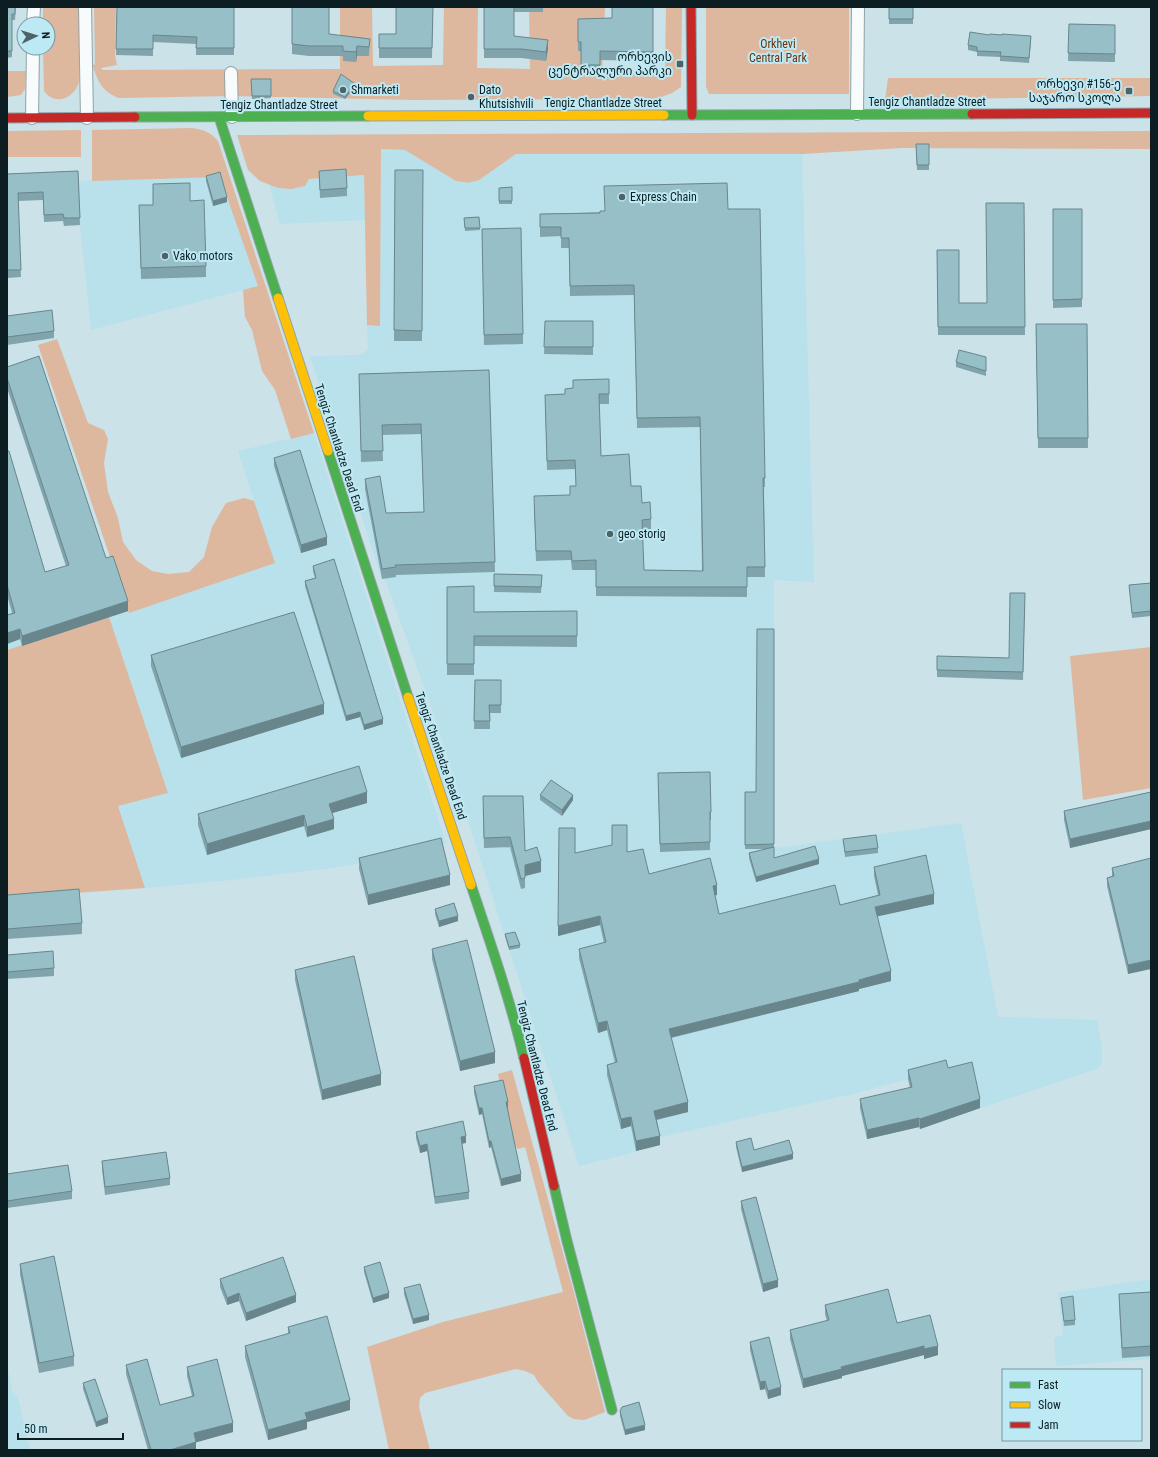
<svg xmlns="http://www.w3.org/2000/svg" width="1158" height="1457" viewBox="0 0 1158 1457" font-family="'Roboto Condensed','Noto Sans Georgian',sans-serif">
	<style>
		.built { fill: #b8e1eb }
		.green { fill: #ddb89f }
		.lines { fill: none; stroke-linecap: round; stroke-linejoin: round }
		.street-casing { stroke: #91a4a8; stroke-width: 14 }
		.fast-casing { stroke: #91a4a8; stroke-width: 11 }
		.slow-casing { stroke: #91a4a8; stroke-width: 11 }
		.jam-casing { stroke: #91a4a8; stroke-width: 11 }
		.street { stroke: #f7fbfc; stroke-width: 12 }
		.fast { stroke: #4caf50; stroke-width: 9 }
		.slow { stroke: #ffc107; stroke-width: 9 }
		.jam { stroke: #c62828; stroke-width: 9 }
		.wall { fill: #81a4ac }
		.shaded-wall { fill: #69868c }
		.building { fill: #96bfc8; stroke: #69868c }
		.poi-dot { fill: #4f6367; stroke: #bde9f5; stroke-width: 1.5 }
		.labels { text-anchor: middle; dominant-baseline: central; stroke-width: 4; stroke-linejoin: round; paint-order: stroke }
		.park-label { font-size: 12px; fill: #6d330b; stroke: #bde9f5 }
		.poi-label { font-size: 12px; fill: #0d1e22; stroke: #bde9f5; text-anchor: start }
		.street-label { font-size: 12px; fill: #0d1e22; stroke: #bde9f5 }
	</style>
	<rect width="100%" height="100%" fill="#cae2e8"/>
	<path class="built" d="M381,149L405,150L456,181L463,183L479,180L516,154H802L814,582L774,580V848L961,823L998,1017L1097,1020L1102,1049V1064L1096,1069L920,1129L908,1079L852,1094L635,1143L636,1152L579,1166L434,715L385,579H382L310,356L359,355L368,350L367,325L380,326Z
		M364,175L365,220L280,224L269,184L278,188L309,179Z
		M220,177L258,286L91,330L80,225L78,181Z
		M314,433L446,843L348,866L232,880L145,888L118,806L168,793L109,617L128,611L129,613L274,563L238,451Z
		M7,599L22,646L7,650Z
		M1151,1279V1359L1056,1366L1054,1338L1063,1335L1058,1293Z
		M7,1363L12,1392L18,1398L30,1450H7Z"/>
	<path class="green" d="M43,7H79V82C74,99 55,106 44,91L43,48H48V24H43Z
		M94,7H116L115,55L117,65L101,68L103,70L340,69V7H372L373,66L443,65L444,7H478L477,68L530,69L529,7H605L602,73H665L666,7H682L681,87L672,93L656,99L414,100L233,96L119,98C101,91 98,81 92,64L95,65Z
		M706,7H849V94H709L706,87Z
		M7,71H26L25,89L21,95L7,97Z
		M888,78H1151V96L885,100Z
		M192,128C204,130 211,132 218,141L314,433L291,439L275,390L262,371L252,330L245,317L243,290L258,286L220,177L92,181V130Z
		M81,130V157H7V131Z
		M1151,131V149L902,148L802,154H516L479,180C471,183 465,183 456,181L405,150L381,149L380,326L367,325L364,175L309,179L305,186L291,189L278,188L260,181L248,170L237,135Z
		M57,339L88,423L104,430L108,439L104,463L108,492L118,518L123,542L136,560L152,571L168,574L189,572L204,557L212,527L226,503L244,498L254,501L275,563L129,613L38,345Z
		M109,617L168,793L118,806L145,888L7,898V650Z
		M1151,647V788L1083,800L1070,656Z
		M512,1070L573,1289L605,1412L584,1420L574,1419L568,1416L538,1382L534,1375L525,1371L516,1369L425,1393L420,1398L419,1407L430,1450H389L367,1347L443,1322L563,1292L525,1147L518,1149L513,1143L498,1074Z"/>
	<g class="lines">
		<defs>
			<path id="street" d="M85,7L87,118
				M33,24L34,7
				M231,73L232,117
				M857,114L858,7
				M32,118L33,48"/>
			<path id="fast" d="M664,115L972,114
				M135,117L368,116
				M219,117L278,298
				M328,451L408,697
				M471,885C490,942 510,999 524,1058
				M554,1186L567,1241L612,1410"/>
			<path id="slow" d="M368,116L664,115
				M278,298L328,451
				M408,697L471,885"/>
			<path id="jam" d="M691,7L692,115
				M972,114L1151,113
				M7,118L135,117
				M524,1058L554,1186"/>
		</defs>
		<use href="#street" class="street-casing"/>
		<use href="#fast" class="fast-casing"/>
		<use href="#slow" class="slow-casing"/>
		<use href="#jam" class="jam-casing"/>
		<use href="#street" class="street"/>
		<use href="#fast" class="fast"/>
		<use href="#slow" class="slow"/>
		<use href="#jam" class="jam"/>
	</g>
	<path class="wall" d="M7,7H16L15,20H12V57L7,58Z
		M117,7H234V55H196V44L153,42V56L116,55Z
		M292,7L329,34L370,39L369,56H357L356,62L343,61V56H309L292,54Z
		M433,7L432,58H379V34H396Z
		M484,7H543V12H514V36L548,48L546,61L521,58H484Z
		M653,7V61L600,60V74H581V51H578V19L612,18Z
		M889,7H913V24H889Z
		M1069,24L1115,25V62L1068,61Z
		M1031,41L1029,63L1000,61V57L977,56V52L968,50V45Z
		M251,79H271V98L252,99Z
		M355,86L345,99L333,94V91Z
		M916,144H929V170H917Z
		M395,170H423L422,341H394Z
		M78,171L80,225L64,226L63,221L44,222L43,200L18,201L21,277L7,278V174Z
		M319,171L347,188V196L320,198Z
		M206,176L227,202L213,206L206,181Z
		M153,184L190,201L206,266V277L141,279L139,205H153Z
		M512,187V204H499V188Z
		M1024,203L1025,335H938L937,250L959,303H987Z
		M728,209L765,478V487H764L765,577H747V597L596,596V570H572L571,560L536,561L534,506L570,495L576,486L575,469L547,470L545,395L565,394L573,388V380L609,394V404H599L601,456L631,486L651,519V529H642L644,570L702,571L700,427L637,428L634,295L570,296L569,248H561V236L540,237V214Z
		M1053,209H1082V307L1053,308Z
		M479,217L480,230L465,231L464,218Z
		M482,229L523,334V344L484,345Z
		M7,316L54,331V338L7,345Z
		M545,321H593V355L544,354Z
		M1036,324H1087L1088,448H1038Z
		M986,357V376L956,367V362Z
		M7,367L106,558L128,611L22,646L20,639L7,644V615L12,613L7,595V451L45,572L66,566L7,388Z
		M489,370L495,572L396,575V577L382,579L365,489V479L386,513L424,512L421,434L382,435L383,461L361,462L359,374Z
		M274,458L327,545L301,553L274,466Z
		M313,566L383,724L364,730L360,717L346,721L305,586V581L315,578L313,571Z
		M494,574L542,575L541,593L494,592Z
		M1151,583V616L1132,618L1129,585Z
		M447,587L474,612L577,611V647L474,646V675H447Z
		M1025,593L1023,680L937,677V656L1009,658Z
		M774,629V858L819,864L756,882L749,858V853L768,849H745V792H756Z
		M151,655L324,714L181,758L151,666Z
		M475,680H501V713H490V729H474Z
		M658,781L711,812V820H710V850L660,852Z
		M1151,792V829L1070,848L1064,820V811Z
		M540,795L573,800L562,816L540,800Z
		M367,803L332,813L334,829L307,837L304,826L207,855L198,825V814Z
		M483,807L525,851L541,872L525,876V888L521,889L510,847L484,848Z
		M843,839L878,848V853L845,857Z
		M627,852L649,874L717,895H715L719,914L840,905L878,895L874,876V867L934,904L877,916L891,981L859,989V991L671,1038L688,1112L657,1120L660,1145L636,1151L631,1126L621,1129L607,1075V1065L615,1063L607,1030L598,1033L579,958V949L604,943L600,925L558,936Z
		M359,858L450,885L368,905L359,869Z
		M1151,858L1128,974L1107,886V878L1112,876V868Z
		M7,895L82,923V934L7,939Z
		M435,909L458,921L439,927L435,914Z
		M505,934L520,945V948L509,950L505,936Z
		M432,949L495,1063L460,1071L432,959Z
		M7,955L54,968V976L7,979Z
		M295,970L381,1085L322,1100L295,980Z
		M948,1068L980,1108L920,1129L919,1127L867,1139L860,1108V1099L910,1088L908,1079V1070Z
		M474,1086L508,1108L507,1109L521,1181L501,1186L491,1147L489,1148L482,1114L479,1115L474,1093Z
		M416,1132L466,1143H462L469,1192V1199L435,1204L427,1151L420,1153L416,1138Z
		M736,1142L754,1150L793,1159L742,1172L736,1147Z
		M102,1161L170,1178V1185L105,1195L102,1169Z
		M7,1174L72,1191V1199L7,1208Z
		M741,1201L778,1287L763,1292L741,1209Z
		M20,1264L74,1356V1366L39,1373L20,1274Z
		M364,1267L389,1298L373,1303L364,1272Z
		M220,1279L296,1302L246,1321L239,1301L227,1305L220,1287Z
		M404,1288L429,1320L413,1324L404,1294Z
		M1151,1292V1356L1122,1358L1119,1304V1294Z
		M1061,1298L1075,1320V1325L1064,1326Z
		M825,1305L897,1323L938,1355L924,1359V1355L842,1376V1378L803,1388L790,1339V1330L827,1321L825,1314Z
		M288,1327L350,1410L307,1422V1429L268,1440L245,1357V1346L288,1334Z
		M750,1342L781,1395L768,1399L765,1389L760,1390L750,1350Z
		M126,1365L160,1405L192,1396L187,1376V1367L233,1432L196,1442V1450H148L126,1374Z
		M83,1383L108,1423L96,1427L83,1389Z
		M620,1411L645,1430L625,1435L620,1416Z"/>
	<path class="shaded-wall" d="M548,40V48L546,61V52Z
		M357,46V56L356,62V52Z
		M355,84V86L345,99V97Z
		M227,197V202L213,206V201Z
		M327,537V545L301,553V545Z
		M128,601V611L22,646V636Z
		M20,629V639L7,644V633Z
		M324,704V714L181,758V747Z
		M360,712V717L346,721V716Z
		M383,719V724L364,730V725Z
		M367,792V803L329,814V804Z
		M573,795V800L562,816V810Z
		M304,815V826L207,855V844Z
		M334,819V829L307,837V827Z
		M1151,821V829L1070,848V839Z
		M819,859V864L756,882V877Z
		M541,861V872L525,876V865Z
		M450,875V885L368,905V895Z
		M717,885V895L713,896V886Z
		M934,894V904L875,917V907Z
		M458,916V921L439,927V921Z
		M600,916V925L558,936V926Z
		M1151,960V969L1128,974V965Z
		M891,971V981L859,989V991L669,1038V1029Z
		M607,1021V1030L598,1033V1023Z
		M495,1052V1063L460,1071V1061Z
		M381,1074V1085L322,1100V1090Z
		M980,1099V1108L920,1129V1119Z
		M506,1102H508V1108L506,1109Z
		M688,1102V1112L654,1120V1111Z
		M479,1108H482V1114L479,1115Z
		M631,1117V1126L621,1129V1119Z
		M919,1118V1127L867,1139V1130Z
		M466,1136V1143L461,1144V1137Z
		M660,1136V1145L636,1151V1141Z
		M489,1141H491V1147L489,1148Z
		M427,1144V1151L420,1153V1146Z
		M793,1154V1159L742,1172V1167Z
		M521,1174V1181L501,1186V1179Z
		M778,1280V1287L763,1292V1284Z
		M239,1293V1301L227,1305V1298Z
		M389,1293V1298L373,1303V1298Z
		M296,1295V1302L246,1321V1313Z
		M429,1315V1320L413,1324V1319Z
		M924,1346V1355L842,1376V1378L803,1388V1379L841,1367Z
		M938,1346V1355L924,1359V1349Z
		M765,1381V1389L760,1390V1382Z
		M781,1387V1395L768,1399V1391Z
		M350,1400V1410L307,1422V1429L268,1440V1430L305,1413Z
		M108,1417V1423L96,1427V1422Z
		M233,1423V1432L194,1443V1433Z
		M645,1425V1430L625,1435V1430Z
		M196,1442V1450H170Z"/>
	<path class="building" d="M7,7H15V14H12V51H7Z
		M117,7H234V48H196L197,37L153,35V49H116Z
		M292,7H329V34L370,39L369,47L357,46L356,52L343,51V46H309L292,44Z
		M396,7H433L432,48H379V34H396Z
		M484,7H514V36L548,40L546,52L521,49H484Z
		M612,7H653V52L600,51V65H581V42H578V19L612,18Z
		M889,7H913V19H889Z
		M1069,24L1115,25V54L1068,53Z
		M970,32L989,35L990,34L1002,35V34L1031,36L1029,58L1000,56L1001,52L977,51V47L968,45Z
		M341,74L355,84L345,97L333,91Z
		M251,79H271V96H252Z
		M916,144H929V165H917Z
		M346,169L347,188L320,190L319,171Z
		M395,170H423L422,331L394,330Z
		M78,171L80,218H64L63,214L44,215L43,192L18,193L21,270H7V174Z
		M220,172L227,197L213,201L206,176Z
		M190,183V201L204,200L206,266L141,268L139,205H153V184Z
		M727,183L728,209H760L765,478H763L765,567H747V587H596V560L572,561L571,551H536L534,496L570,495V486H576L575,460L547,461L545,395L565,394V389L573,388V380L609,379V394H599L601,456L629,454L631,486H641L642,503L650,502L651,519L642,520L644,570L703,571L700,417L637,418L634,285L570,286L569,238H561V227H540V214L600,213V211H605L604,186Z
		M512,187V201H499V188Z
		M986,203H1024L1025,327H938L937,250H959V303H987Z
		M1053,209H1082V299L1053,300Z
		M479,217L480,228H465L464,218Z
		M521,228L523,334L484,335L482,229Z
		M52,310L54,331L7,337V316Z
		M545,321H593V347H544Z
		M1036,324H1087L1088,438H1038Z
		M959,350L986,357V371L956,362Z
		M39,356L106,558L113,556L128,601L22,636L20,629L7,633V615L15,613L7,585V451H9L45,572L69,565L7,378V367Z
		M489,370L495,562L395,565L396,567L382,569L365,479L380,476L386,513L424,512L421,424L382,425L383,451H361L359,374Z
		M300,450L327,537L301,545L274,458Z
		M334,559L383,719L364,725L360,712L346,716L305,581L316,578L313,566Z
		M494,574L542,575L541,587L494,586Z
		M1151,583V611L1132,613L1129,585Z
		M474,586V612L577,611V636H474V664H447V587Z
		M1010,593H1025L1023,672L937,670V656L1009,658Z
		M294,612L324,704L181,747L151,655Z
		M757,629H774V844L745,845V792H756Z
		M475,680H501V705H489L490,721H474Z
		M359,766L367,792L329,804L334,819L307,827L304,815L207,844L198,814Z
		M710,772L711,812H710V842L660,844L658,773Z
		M551,780L573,795L562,810L540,795Z
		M1151,792V821L1070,839L1064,811Z
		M483,796H523L525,851L537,847L541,861L525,865V878L521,879L510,837L484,838Z
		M612,825H627V852L643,849L649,874L710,858L717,885L713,886L719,914L835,885L840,905L880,895L874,867L926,855L934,894L875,907L891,971L859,980V982L669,1029L688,1102L654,1111L660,1136L636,1141L631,1117L621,1119L607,1065L617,1062L607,1021L598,1023L579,949L606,942L600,916L558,926L559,828H575V853L612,845Z
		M876,835L878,848L845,852L843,839Z
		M441,838L450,875L368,895L359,858Z
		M815,846L819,859L756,877L749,853L774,847V858Z
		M1151,858V960L1128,965L1107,878L1114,876L1112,868Z
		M79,889L82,923L7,929V895Z
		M454,903L458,916L439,921L435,909Z
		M515,932L520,945L509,947L505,934Z
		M467,940L495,1052L460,1061L432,949Z
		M53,951L54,968L7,972V955Z
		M354,956L381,1074L322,1090L295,970Z
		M946,1060L948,1068L972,1062L980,1099L920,1119L919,1118L867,1130L860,1099L912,1087L908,1070Z
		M503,1080L508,1102H506L521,1174L501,1179L491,1141H489L482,1108H479L474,1086Z
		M463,1121L466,1136L461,1137L469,1192L435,1197L427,1144L420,1146L416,1132Z
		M751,1138L754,1150L789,1140L793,1154L742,1167L736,1142Z
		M166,1152L170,1178L105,1187L102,1161Z
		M68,1165L72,1191L7,1201V1174Z
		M756,1197L778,1280L763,1284L741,1201Z
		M54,1256L74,1356L39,1363L20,1264Z
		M283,1257L296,1295L246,1313L239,1293L227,1298L220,1279Z
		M380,1262L389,1293L373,1298L364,1267Z
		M420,1284L429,1315L413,1319L404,1288Z
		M888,1289L897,1323L930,1315L938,1346L924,1349V1346L841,1367L842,1369L803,1379L790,1330L829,1320L825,1305Z
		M1151,1292V1346L1122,1348L1119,1294Z
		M1073,1296L1075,1320L1064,1321L1061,1298Z
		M327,1316L350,1400L305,1413L307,1419L268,1430L245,1346L290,1333L288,1327Z
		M769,1337L781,1387L768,1391L765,1381L760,1382L750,1342Z
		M147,1359L160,1405L194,1396L187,1367L217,1359L233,1423L194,1433L196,1442L170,1450H151L126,1365Z
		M95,1379L108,1417L96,1422L83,1383Z
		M639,1402L645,1425L625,1430L620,1411L622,1407Z"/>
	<g class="poi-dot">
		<rect x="676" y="60" width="8" height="8" rx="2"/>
		<circle cx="343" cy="90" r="4"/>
		<rect x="1125" y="87" width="8" height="8" rx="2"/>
		<circle cx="471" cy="97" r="4"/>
		<circle cx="622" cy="197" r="4"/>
		<circle cx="165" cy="256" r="4"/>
		<circle cx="610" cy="534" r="4"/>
	</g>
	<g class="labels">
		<g class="park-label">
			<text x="778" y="44">Orkhevi<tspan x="778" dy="14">Central Park</tspan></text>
		</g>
		<g class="poi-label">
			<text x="672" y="57" text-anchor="end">ორხევის<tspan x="672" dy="14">ცენტრალური პარკი</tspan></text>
			<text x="1121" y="84" text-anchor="end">ორხევი #156-ე<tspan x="1121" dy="14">საჯარო სკოლა</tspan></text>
			<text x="351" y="90">Shmarketi</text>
			<text x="479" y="90">Dato<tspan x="479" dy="14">Khutsishvili</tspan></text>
			<text x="630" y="197">Express Chain</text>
			<text x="173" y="256">Vako motors</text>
			<text x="618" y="534">geo storig</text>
		</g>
		<g class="street-label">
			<text x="927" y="102">Tengiz Chantladze Street</text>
			<text x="603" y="103">Tengiz Chantladze Street</text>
			<text x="279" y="105">Tengiz Chantladze Street</text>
			<text transform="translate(339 448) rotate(72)">Tengiz Chantladze Dead End</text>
			<text transform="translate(441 756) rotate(71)">Tengiz Chantladze Dead End</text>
			<text transform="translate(537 1066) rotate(76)">Tengiz Chantladze Dead End</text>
		</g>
	</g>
	<rect width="1158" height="1457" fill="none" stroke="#0d1e22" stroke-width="16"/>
	<rect x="1002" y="1369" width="140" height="72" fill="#bde9f5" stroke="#7798a1"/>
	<rect x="1010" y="1382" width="20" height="6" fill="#4caf50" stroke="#7798a1"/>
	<text x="1038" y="1389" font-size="12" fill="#0d1e22">Fast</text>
	<rect x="1010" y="1402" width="20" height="6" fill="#ffc107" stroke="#7798a1"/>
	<text x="1038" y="1409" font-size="12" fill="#0d1e22">Slow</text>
	<rect x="1010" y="1422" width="20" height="6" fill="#c62828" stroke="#7798a1"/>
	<text x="1038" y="1429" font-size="12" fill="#0d1e22">Jam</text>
	<g transform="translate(36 36) rotate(86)"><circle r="19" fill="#bde9f5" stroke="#7798a1"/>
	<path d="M0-3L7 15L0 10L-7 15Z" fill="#4f6367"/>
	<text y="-6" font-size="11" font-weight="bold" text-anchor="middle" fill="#0d1e22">N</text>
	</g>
	<path d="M18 1433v6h105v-6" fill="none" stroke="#0d1e22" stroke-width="2"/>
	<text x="24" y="1433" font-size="12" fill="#0d1e22" stroke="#bde9f5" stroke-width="3" paint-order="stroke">50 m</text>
</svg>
